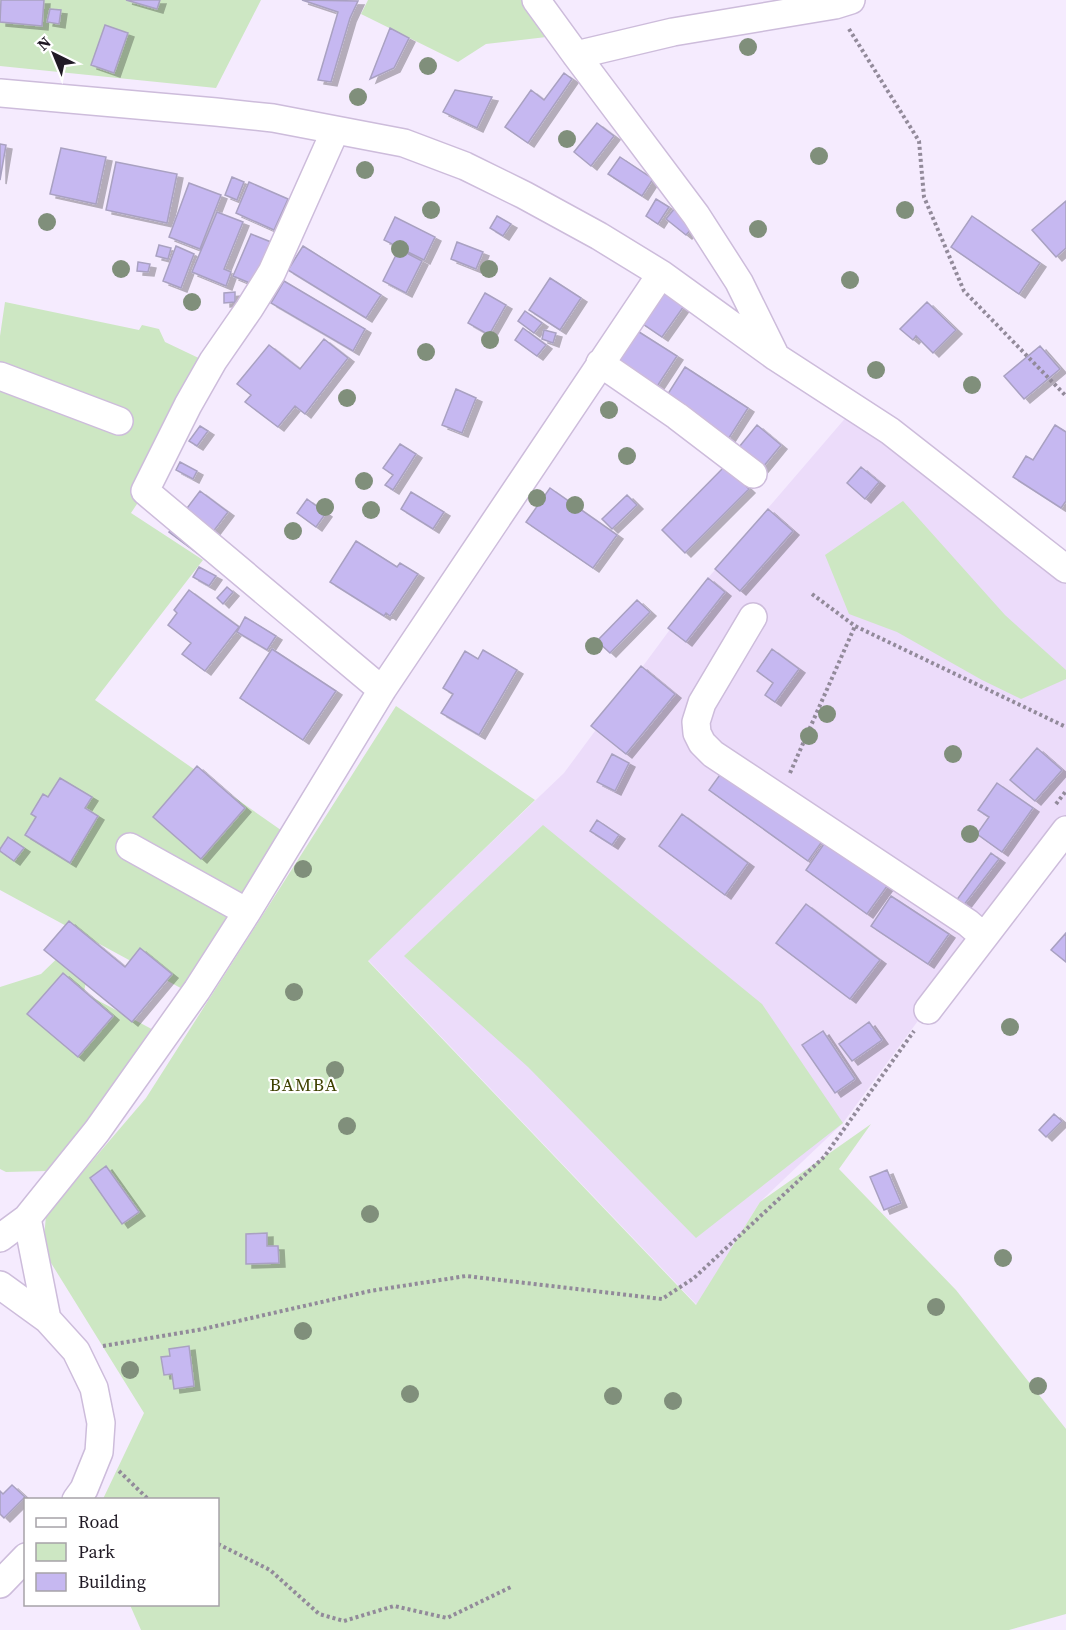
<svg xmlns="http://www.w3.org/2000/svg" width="1066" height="1630" viewBox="0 0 1066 1630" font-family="'Source Serif 4',serif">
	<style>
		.built { fill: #ecdcfa }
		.green { fill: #cde7c3 }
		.building { fill: #c6b8f1; stroke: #a9a1c1; stroke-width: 1.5; filter: url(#shadow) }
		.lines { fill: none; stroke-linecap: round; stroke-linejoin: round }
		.minor-casing { stroke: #cdbcdb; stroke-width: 30 }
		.path { stroke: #928a9a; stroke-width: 4; stroke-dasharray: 3 3; stroke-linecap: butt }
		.minor { stroke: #fff; stroke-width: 27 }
		.tree { fill: #808f7b }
		.labels { text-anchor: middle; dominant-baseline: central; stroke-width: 4.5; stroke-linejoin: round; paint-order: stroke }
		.quarter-label { font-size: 18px; letter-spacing: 1.5px; fill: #3e4101; stroke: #fff }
	</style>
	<defs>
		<filter id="shadow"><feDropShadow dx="6" dy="4" stdDeviation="0" flood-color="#0004"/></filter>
	</defs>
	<rect width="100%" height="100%" fill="#f5ebfe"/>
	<path class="built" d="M848,415L1066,582V819L843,1123L760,1202L697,1305L368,960L564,773L708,578Z"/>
	<path class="green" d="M0,0H261L216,88L0,66Z
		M368,0H547L572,34L486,44L458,62L361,14Z
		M5,302L139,330L142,325L159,329L165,342L207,362L172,451L131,513L203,560L95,700L288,835L188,992L0,890V336Z
		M903,501L1005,615L1066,670V679L1021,699L982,680L897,632L849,614L825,555Z
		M396,706L535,800L368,961L696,1305L760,1202L871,1124L839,1169L956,1290L1066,1429V1614L1009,1630H141L130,1605L218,1604V1500L103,1499L144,1413L43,1250L46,1215L146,1098Z
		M543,825L762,1004L843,1123L696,1238L528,1067L404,956Z
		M71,945L91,948L84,993L161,1034L48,1171L6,1172L0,1169V987L41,974Z"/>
	<path class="building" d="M1,0H44L42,26L0,22Z
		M126,0H160L157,9Z
		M302,0L358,1L350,18L331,82L318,80L338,12Z
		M50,9L61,10L59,24L47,22Z
		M105,25L128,33L114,73L91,65Z
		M390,28L409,38L394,68L370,79Z
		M564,73L572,79L528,143L505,127L531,90L544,100Z
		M455,90L492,97L477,128L443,112Z
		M597,123L614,136L591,166L574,152Z
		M0,144L6,145L0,180Z
		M61,148L106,157L96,204L50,194Z
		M620,157L653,179L642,196L608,174Z
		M116,162L177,174L167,223L106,210Z
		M232,177L244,182L237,200L225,195Z
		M249,182L288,199L274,230L236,213Z
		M189,183L221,195L200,249L169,237Z
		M656,199L669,207L658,224L646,216Z
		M1066,201V248L1056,257L1032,230Z
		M675,208L695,225L686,235L666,219Z
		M217,212L243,222L224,269L231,272L226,286L192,272Z
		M497,216L511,224L503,236L490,228Z
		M972,216L1040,263L1019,294L951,247Z
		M395,217L435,237L424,260L384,240Z
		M251,234L276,244L257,286L233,276Z
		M457,242L483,252L476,269L451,259Z
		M159,245L171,248L168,259L156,256Z
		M176,246L194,254L181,288L163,281Z
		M303,246L381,295L366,318L288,270Z
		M399,249L422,261L406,293L383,281Z
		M138,262L150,264L148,272L137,271Z
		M550,278L581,298L560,330L529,310Z
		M284,281L365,329L353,351L271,303Z
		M662,291L684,306L662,337L640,322Z
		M235,292V302L224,303V293Z
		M485,293L506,305L489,335L468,323Z
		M927,302L956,330L933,353L916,336L913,340L900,329Z
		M525,311L542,323L534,333L518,321Z
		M617,318L677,356L656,388L596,350Z
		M523,328L546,345L537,356L515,340Z
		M544,330L556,333L553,343L542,339Z
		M324,339L348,358L305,414L295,406L278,427L245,402L251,395L237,384L269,345L300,369Z
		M1040,346L1060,369L1024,399L1004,376Z
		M685,367L748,408L727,441L664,400Z
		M456,389L476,398L462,433L442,425Z
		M757,425L781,445L759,472L735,452Z
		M1055,425L1066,432V501L1061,508L1013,477L1026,456L1033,460Z
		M200,426L208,431L197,446L189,441Z
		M400,444L416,454L393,490L385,485L393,475L383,468Z
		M180,462L197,471L193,479L176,470Z
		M725,466L749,489L685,553L662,530Z
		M861,467L879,482L865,499L847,483Z
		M550,488L617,535L593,568L526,522Z
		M200,491L228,512L197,553L169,532Z
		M411,492L444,512L433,529L401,509Z
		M627,495L637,505L612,529L602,519Z
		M307,499L326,513L316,527L297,513Z
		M768,509L793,531L740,591L715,569Z
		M356,541L397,567L400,563L418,574L390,616L386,613L384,616L330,582Z
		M199,567L216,576L209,586L193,577Z
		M708,578L725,592L686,642L668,628Z
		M227,587L233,592L223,604L217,598Z
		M189,590L239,627L205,671L182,654L191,643L168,625L177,613L174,610Z
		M637,600L650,612L610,653L597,641Z
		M245,617L276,636L267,650L237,632Z
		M272,649L336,691L303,740L240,698Z
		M772,649L799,669L775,702L765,695L773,683L757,671Z
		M483,650L517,670L479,735L441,713L453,694L443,688L465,651L478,659Z
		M641,666L675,694L626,754L591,726Z
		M1037,748L1062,770L1035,801L1010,780Z
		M612,754L629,763L615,791L597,782Z
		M727,765L826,836L808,861L709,790Z
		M197,766L245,808L201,859L153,817Z
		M60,778L92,797L85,808L98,816L70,863L25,835L36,817L31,814L43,794L48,797Z
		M997,783L1033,808L1002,852L977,834L989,817L978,810Z
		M682,814L748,863L725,895L659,846Z
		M597,820L619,835L612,845L590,831Z
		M8,837L24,848L14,861L0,851V849Z
		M828,838L890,882L867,914L806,870Z
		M991,853L999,859L960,910L953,905Z
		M891,896L949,934L928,964L871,926Z
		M806,904L880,960L850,999L776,943Z
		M69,921L125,967L140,948L172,974L132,1022L44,950Z
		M1066,933V962L1051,950Z
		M63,973L113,1016L78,1057L27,1014Z
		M869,1022L882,1040L852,1061L839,1044Z
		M823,1031L855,1079L835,1093L802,1045Z
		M1054,1114L1062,1121L1046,1137L1039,1130Z
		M106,1166L139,1212L122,1224L90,1178Z
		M887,1170L901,1203L884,1210L870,1177Z
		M267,1233V1246H278L279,1263L246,1264V1234Z
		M189,1346L194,1386L174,1389L172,1374L164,1375L161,1357L170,1356L169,1349Z
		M12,1485L25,1497L4,1518L0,1514V1491L3,1494Z"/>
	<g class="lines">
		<defs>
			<path id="minor" d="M536,0L576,55L696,215L739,282L774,353
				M576,55L673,32L835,5L851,0
				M0,93L216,112L273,118L404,143L465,166L524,195L599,236L661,274L776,357L890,431L1066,569
				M335,131L272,272L249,309L213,361L188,405L145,491L382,690
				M600,363L677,416L753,474
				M0,376L119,421
				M753,617L702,703L696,722L697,733L702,743L713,754L968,923L983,936
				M130,847L247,912
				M928,1010L1066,830
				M0,1238L27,1218
				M0,1285L47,1319
				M76,1500L84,1489L99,1452L101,1423L94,1388L76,1351L47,1319L27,1218L97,1131L197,990L247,912L382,690L661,274
				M0,1584L26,1557"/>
		</defs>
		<use href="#minor" class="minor-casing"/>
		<path class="path" d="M849,29L919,141L924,197L964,291L1066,396
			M812,594L855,626L1066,727
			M790,773L855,626
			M1056,804L1066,791
			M103,1346L203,1329L370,1291L466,1276L662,1299L694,1278L824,1157L914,1031
			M119,1471L149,1500
			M218,1544L270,1570L319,1614L344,1621L394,1606L447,1618L511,1587"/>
		<use href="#minor" class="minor"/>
	</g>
	<g class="tree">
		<circle cx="748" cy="47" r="9"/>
		<circle cx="428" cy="66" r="9"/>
		<circle cx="358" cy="97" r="9"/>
		<circle cx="567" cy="139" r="9"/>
		<circle cx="819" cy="156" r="9"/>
		<circle cx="365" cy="170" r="9"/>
		<circle cx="431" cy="210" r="9"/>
		<circle cx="905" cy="210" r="9"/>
		<circle cx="47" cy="222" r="9"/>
		<circle cx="758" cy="229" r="9"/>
		<circle cx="400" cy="249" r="9"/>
		<circle cx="121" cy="269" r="9"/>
		<circle cx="489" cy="269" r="9"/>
		<circle cx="850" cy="280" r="9"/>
		<circle cx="192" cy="302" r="9"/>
		<circle cx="490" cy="340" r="9"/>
		<circle cx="426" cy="352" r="9"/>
		<circle cx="876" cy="370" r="9"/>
		<circle cx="972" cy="385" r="9"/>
		<circle cx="347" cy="398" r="9"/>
		<circle cx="609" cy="410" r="9"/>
		<circle cx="627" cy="456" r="9"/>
		<circle cx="364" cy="481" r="9"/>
		<circle cx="537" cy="498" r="9"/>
		<circle cx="575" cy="505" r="9"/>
		<circle cx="325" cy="507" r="9"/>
		<circle cx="371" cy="510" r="9"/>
		<circle cx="293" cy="531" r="9"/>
		<circle cx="594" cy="646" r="9"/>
		<circle cx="827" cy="714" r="9"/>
		<circle cx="809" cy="736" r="9"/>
		<circle cx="953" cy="754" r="9"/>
		<circle cx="970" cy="834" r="9"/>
		<circle cx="303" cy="869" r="9"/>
		<circle cx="294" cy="992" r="9"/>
		<circle cx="1010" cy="1027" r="9"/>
		<circle cx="335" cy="1070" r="9"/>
		<circle cx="347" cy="1126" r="9"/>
		<circle cx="370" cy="1214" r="9"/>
		<circle cx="1003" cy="1258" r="9"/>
		<circle cx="936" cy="1307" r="9"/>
		<circle cx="303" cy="1331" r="9"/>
		<circle cx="130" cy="1370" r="9"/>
		<circle cx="1038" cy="1386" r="9"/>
		<circle cx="410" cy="1394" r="9"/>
		<circle cx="613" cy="1396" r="9"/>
		<circle cx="673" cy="1401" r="9"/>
	</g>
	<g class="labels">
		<g class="quarter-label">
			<text x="304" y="1084">BAMBA</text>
		</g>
	</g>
	<rect x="24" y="1498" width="195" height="108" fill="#ffffff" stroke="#a6a3a8" stroke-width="1.5"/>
	<rect x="36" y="1518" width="30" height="9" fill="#ffffff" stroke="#a6a3a8" stroke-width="1.5"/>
	<text x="78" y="1528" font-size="18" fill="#201a25">Road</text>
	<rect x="36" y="1543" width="30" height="18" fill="#cde7c3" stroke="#a6a3a8" stroke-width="1.5"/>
	<text x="78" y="1558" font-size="18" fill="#201a25">Park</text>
	<rect x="36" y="1573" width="30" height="18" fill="#c6b8f1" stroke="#a6a3a8" stroke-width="1.5"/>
	<text x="78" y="1588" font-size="18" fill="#201a25">Building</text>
	<g transform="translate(54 54) rotate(317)" stroke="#ffffff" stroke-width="4.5" paint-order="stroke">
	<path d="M0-4.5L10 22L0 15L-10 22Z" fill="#201a25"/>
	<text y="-9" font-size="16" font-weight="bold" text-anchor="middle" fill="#201a25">N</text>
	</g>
</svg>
